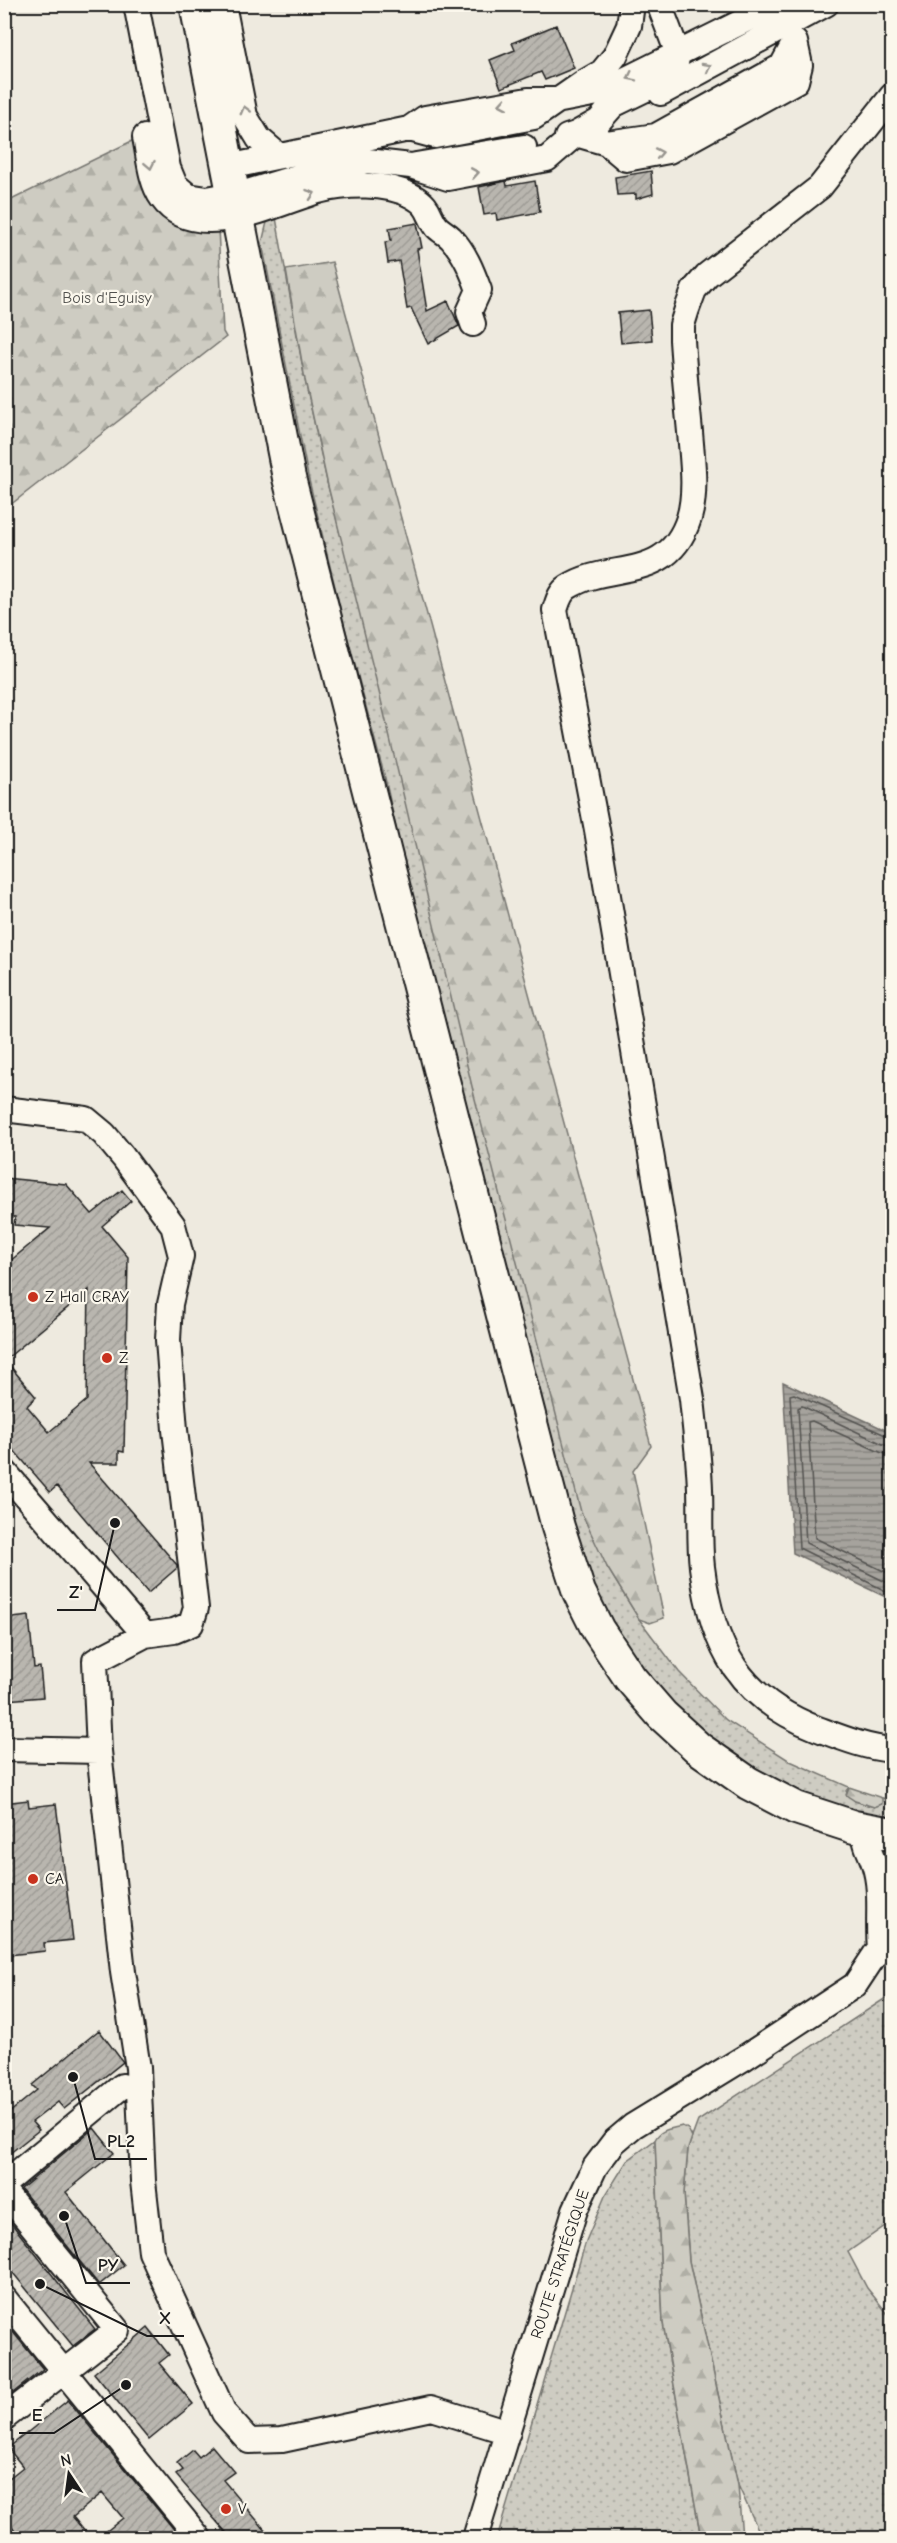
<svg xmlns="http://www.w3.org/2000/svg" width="897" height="2543" viewBox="0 0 897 2543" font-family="'Comic Neue',sans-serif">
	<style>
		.grass { fill: url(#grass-dots); stroke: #75746f; stroke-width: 1.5 }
		.forest { fill: url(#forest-firs); stroke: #75746f; stroke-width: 1.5 }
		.water { fill: url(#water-rules); stroke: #6f6d69; stroke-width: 1.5 }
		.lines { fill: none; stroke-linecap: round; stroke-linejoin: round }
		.shore { stroke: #535250; stroke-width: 1.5 }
		.building { fill: url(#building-hatch); stroke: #1c1c1c; stroke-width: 1.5; fill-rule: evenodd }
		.minor-casing { stroke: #1c1c1c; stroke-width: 28 }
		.major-casing { stroke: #1c1c1c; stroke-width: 36 }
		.minor { stroke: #fbf7ec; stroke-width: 24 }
		.major { stroke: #fbf7ec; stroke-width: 32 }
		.oneway { stroke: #97948e }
		.poi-dot { fill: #c8321e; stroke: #fbf7ec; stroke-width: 2 }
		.labels { text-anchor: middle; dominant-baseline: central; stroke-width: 4.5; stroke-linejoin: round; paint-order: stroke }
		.park-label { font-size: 16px; fill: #51514e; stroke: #fbf7ec }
		.poi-label { font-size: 16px; fill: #1c1c1c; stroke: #fbf7ec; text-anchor: start }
		.street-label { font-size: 16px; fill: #1c1c1c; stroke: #fbf7ec }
		.leader { fill: none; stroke: #1c1c1c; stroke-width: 2 }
		.callout-dot { fill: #1c1c1c; stroke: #fbf7ec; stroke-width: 2 }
		.callout-label { font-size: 18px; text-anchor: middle; font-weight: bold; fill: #1c1c1c; stroke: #fbf7ec; stroke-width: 4.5; stroke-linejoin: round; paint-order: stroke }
	</style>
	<defs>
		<pattern id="grass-dots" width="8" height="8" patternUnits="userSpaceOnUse" patternTransform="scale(1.5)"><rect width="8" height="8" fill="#ceccc2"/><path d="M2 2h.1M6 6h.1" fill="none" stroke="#b0afa6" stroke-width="1.8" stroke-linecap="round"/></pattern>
		<pattern id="forest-firs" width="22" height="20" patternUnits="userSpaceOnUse" patternTransform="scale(1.5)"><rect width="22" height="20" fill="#ceccc2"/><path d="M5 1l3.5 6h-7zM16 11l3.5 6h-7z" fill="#b0afa6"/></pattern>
		<pattern id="water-rules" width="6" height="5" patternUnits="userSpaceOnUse" patternTransform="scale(1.5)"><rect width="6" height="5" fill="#a6a39d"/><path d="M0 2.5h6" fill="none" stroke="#86847f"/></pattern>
		<pattern id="building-hatch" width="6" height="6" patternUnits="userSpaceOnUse" patternTransform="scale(1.5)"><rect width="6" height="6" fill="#b9b6af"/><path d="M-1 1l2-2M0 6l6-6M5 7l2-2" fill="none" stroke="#9e9c96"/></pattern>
	</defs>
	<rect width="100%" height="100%" fill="#eeeadf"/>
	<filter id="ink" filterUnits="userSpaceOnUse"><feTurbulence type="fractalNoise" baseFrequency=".0167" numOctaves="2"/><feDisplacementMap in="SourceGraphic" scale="12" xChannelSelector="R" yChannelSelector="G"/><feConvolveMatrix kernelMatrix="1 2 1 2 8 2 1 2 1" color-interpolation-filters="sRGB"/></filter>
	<g filter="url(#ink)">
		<path class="grass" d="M275,212L305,380L328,486L607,1567L639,1619L679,1672L726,1720L790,1761L849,1787L846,1791L855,1801L874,1807L881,1804L882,1798L892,1800V1819L867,1815L815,1799L779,1784L747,1767L699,1733L631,1659L587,1578L422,945L385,778L343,620L308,476L262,243L267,222Z
			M892,1994V2221L848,2252L867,2288L892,2319V2538H762L738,2485L689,2261L684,2193L688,2148L698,2121Z
			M655,2140L663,2323L701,2538H497L586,2241L605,2196L627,2161Z"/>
		<path class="forest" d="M138,138L218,227L223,332L226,337L5,509V203Z
			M332,262L651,1446L633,1471L664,1618L650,1623L639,1619L607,1567L581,1512L474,1095L380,696L328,486L305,380L286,270Z
			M849,1787L882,1798V1804L874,1807L855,1801L846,1795Z
			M682,2126L688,2129L692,2137L688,2149L684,2193L689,2261L738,2485L742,2538H701L663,2323L655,2140C660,2129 671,2129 682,2126Z"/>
		<path class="water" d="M783,1382L892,1433V1600L793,1553Z"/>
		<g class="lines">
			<path class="shore" d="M892,1438L794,1394L790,1395L799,1548L892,1594
				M892,1446L885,1445L802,1406L798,1408L806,1543L892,1585
				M892,1455L882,1453L812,1421L808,1422L815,1538L892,1575"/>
		</g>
		<path class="building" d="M556,25L574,68L545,80L541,72L501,88L490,60L515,50L512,43Z
			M651,171L653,194L636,199V194L617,195L615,177Z
			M506,181L507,186L535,181L540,212L497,220L496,213L484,215L479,187Z
			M417,223L422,248L417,249L427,311L448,301L459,326L428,344L411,308L407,309L399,261L388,263L385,242L391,241L389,228Z
			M649,310L652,340L621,343L618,313Z
			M4,1178L66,1184L92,1214L122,1190L131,1201L102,1226L128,1257L124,1452L119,1451V1463H89L177,1565V1568L148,1593L57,1486L50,1492L4,1439V1266L50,1228L14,1225L15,1217L4,1216ZM89,1290L87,1400L49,1432L27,1406L36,1397L5,1360Z
			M29,1616L34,1668L40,1667L43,1697L6,1700L4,1619Z
			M28,1800L29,1807L56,1804L73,1940L44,1943L45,1951L9,1955L4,1919V1803Z
			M99,2030L123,2062L64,2109L58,2102L32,2122L39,2130L4,2158V2117L37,2090L32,2085Z
			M94,2128L114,2153L66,2192L124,2265L99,2285L21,2189Z
			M4,2214L95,2329L73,2346L4,2262Z
			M4,2321L43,2369L4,2400Z
			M148,2328L169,2355L159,2363L193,2404L149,2440L94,2373Z
			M68,2400L181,2538H98L123,2518L102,2493L73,2517L90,2538H20L4,2514V2482L23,2467L8,2448Z
			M212,2446L234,2472L223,2480L272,2538H231L176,2475L183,2470L177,2463L193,2450L199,2457Z"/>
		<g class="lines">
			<defs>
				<path id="minor" d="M136,4L168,168L175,185L188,196L207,199L251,191L317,171L367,161L411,166L448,178L547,159L576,134L599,121L613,105L650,87L658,78L675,67L678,54L659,4
					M223,4L245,116L259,139L279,156
					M661,93L826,4
					M892,96L820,187L707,275L694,290L687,309L682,325V340C684,371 687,401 690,432C692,459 697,491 689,518C668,584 610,560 568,587C560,592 558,601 555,610L597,830L692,1399C695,1429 699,1459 700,1489C701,1515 699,1541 702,1567C712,1648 740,1699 818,1729C842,1738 867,1748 892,1750
					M409,129L435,136L534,117L583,83L602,72L615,56L629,26L632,4
					M145,137C149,156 150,181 162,198C195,245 275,204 318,191C346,184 386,182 412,196C432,207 427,215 437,227C441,231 447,234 451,238C465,253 472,271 479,290L469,312L473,324
					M567,137L576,134L607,143L656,136L782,66L795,42
					M607,143L626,159L669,151L796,81L800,65L795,42
					M416,165L524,147
					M228,167L409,129L425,118L528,100H561L598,93L778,4
					M4,1109L86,1119L104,1134L123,1157L173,1225L181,1256L170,1304L168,1340L175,1430L196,1608L191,1624L174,1631L145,1635L95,1661L99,1751L123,1972L138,2068L143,2181L151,2252L224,2413L249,2441L282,2440L431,2408L508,2432
					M4,1471L145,1635
					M4,1749L99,1751
					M866,1829C863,1844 870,1850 874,1864C883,1891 877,1920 880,1948
					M4,2184L122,2086
					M4,2191L117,2330L4,2418
					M4,2298L199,2538
					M475,2538L575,2210L595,2167L614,2142L633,2126L744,2058L855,1985L892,1929"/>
				<path id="major" d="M196,4L289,478L504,1319L558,1527L579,1592L598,1630L630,1678L662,1715L698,1748L748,1783L796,1808L854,1827L892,1834"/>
			</defs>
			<use href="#minor" class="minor-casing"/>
			<use href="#major" class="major-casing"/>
			<use href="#minor" class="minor"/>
			<use href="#major" class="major"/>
		</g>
		<defs><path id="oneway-chevron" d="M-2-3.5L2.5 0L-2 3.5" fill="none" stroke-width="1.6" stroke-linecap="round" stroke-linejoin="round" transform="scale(1.5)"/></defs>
		<g class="oneway">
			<use href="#oneway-chevron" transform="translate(707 67) rotate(-29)"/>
			<use href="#oneway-chevron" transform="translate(631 77) rotate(154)"/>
			<use href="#oneway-chevron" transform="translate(503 104) rotate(170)"/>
			<use href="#oneway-chevron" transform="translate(245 110) rotate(-105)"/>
			<use href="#oneway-chevron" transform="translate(659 153) rotate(-11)"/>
			<use href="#oneway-chevron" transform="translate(150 165) rotate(79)"/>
			<use href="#oneway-chevron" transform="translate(475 173) rotate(-10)"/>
			<use href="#oneway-chevron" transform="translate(311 194) rotate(-19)"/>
		</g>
	</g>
	<g class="poi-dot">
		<circle cx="33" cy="1297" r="6"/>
		<circle cx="107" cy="1358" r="6"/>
		<circle cx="33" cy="1879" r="6"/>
		<circle cx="226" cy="2509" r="6"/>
	</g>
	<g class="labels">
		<g class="park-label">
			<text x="107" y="298">Bois d'Eguisy</text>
		</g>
		<g class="poi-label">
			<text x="45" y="1297">Z Hall CRAY</text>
			<text x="119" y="1358">Z</text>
			<text x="45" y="1879">CA</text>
			<text x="238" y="2509">V</text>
		</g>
		<g class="street-label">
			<text transform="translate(560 2264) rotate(-72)">ROUTE STRATÉGIQUE</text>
		</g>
	</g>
	<path class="leader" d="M115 1523L95 1610H57M73 2077L95 2159H147M64 2216L86 2283H130M40 2284L147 2336H184M126 2385L54 2433H19"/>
	<g class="callout-dot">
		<circle cx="115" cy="1523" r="6"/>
		<circle cx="73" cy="2077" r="6"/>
		<circle cx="64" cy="2216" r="6"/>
		<circle cx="40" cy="2284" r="6"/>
		<circle cx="126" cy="2385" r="6"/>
	</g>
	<g class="callout-label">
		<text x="76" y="1598">Z'</text>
		<text x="121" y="2147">PL2</text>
		<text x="108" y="2271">PY</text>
		<text x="165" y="2324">X</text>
		<text x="37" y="2421">E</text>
	</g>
	<rect width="897" height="2543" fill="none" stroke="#fbf7ec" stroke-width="24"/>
	<rect x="12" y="12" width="873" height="2519" fill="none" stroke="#1c1c1c" stroke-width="2" filter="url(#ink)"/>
	<g transform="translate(69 2474) rotate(347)" stroke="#fbf7ec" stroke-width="4.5" paint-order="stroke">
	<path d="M0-4.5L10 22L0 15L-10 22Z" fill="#1c1c1c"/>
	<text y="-9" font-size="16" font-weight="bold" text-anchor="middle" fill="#1c1c1c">N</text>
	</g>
</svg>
